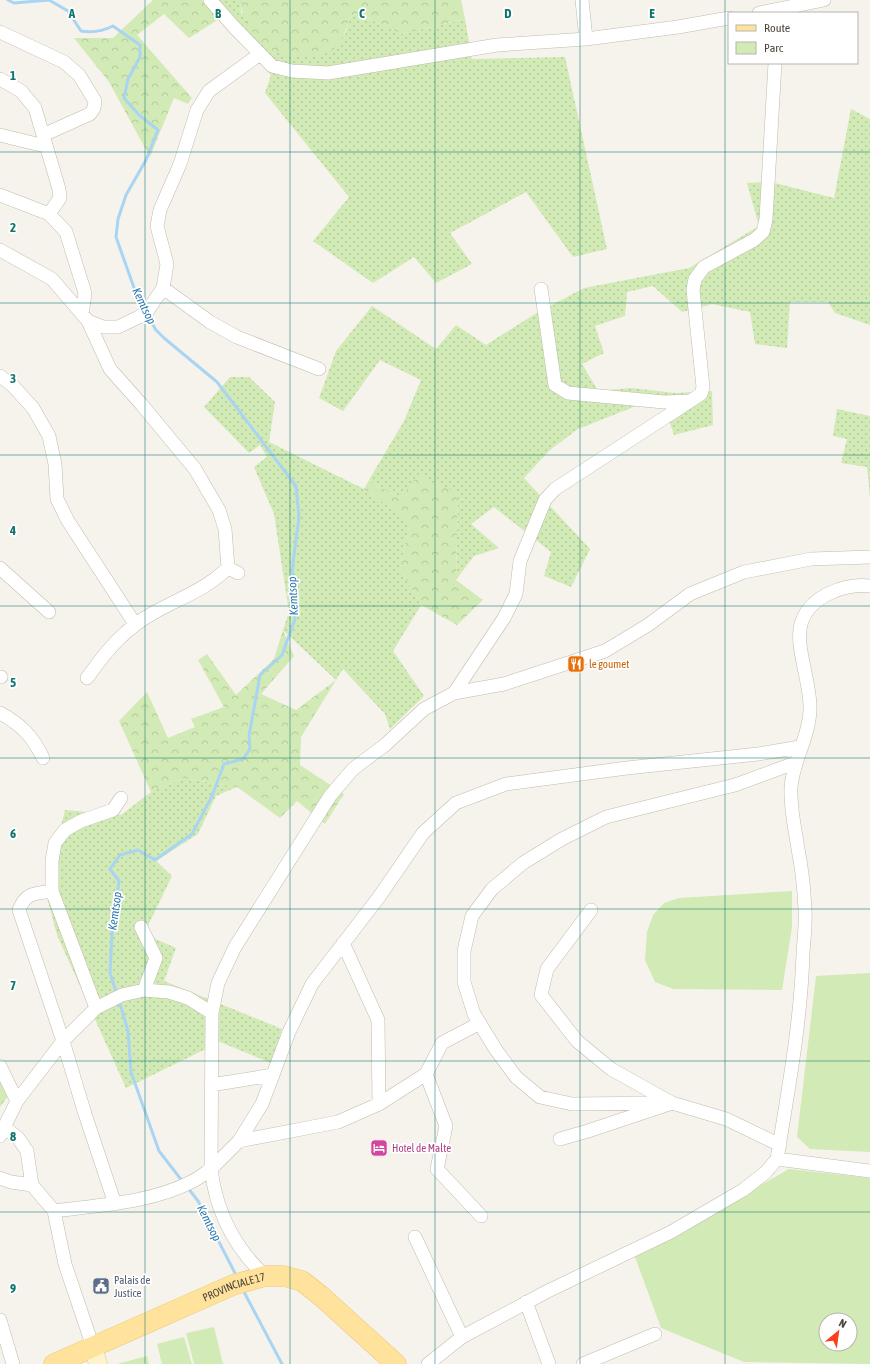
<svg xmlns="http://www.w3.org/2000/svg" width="870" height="1364" viewBox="0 0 870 1364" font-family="'Asap Condensed',sans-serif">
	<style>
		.grass { fill: url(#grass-dots) }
		.forest { fill: url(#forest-crowns) }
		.park { fill: #d2eab5; fill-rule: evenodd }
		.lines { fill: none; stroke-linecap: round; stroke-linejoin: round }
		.stream { stroke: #a9d4f2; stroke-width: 3 }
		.street-casing { stroke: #c2bbae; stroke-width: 14 }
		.secondary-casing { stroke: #d6c79b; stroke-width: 19 }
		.primary-casing { stroke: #e6c16a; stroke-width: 21 }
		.street { stroke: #fff; stroke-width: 13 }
		.secondary { stroke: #fff3cd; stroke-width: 18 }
		.primary { stroke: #ffe39c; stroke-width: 20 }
		.grid { fill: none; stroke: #0f766e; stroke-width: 1; stroke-opacity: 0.55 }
		.labels { text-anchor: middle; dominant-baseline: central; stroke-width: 3.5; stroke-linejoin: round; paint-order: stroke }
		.food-label { font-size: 11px; fill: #c56008; stroke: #fff; text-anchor: start }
		.hotel-label { font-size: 11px; fill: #b23c85; stroke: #fff; text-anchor: start }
		.service-label { font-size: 11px; fill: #4e5e75; stroke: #fff; text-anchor: start }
		.street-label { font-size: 11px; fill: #4b4439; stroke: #fff }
		.water-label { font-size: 12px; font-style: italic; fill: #2e7ab2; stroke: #fff }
		.grid-label { font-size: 13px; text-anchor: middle; font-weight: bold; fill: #0f766e; stroke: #fff; stroke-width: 3.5; stroke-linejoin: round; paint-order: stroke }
	</style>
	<defs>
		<pattern id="grass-dots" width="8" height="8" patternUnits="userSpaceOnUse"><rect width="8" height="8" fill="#d2eab5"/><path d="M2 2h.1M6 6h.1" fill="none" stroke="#b6ca9c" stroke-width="1.8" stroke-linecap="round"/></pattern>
		<pattern id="forest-crowns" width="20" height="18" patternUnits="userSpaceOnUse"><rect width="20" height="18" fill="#d2eab5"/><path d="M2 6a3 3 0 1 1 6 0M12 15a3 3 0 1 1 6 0" fill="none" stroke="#b6ca9c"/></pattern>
	</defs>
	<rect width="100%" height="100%" fill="#f6f3ec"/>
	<path class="grass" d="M202,0H242L241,13L345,35L349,18L357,13L402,34L465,19L472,59L565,57L607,249L573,257L526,192L450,233L472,264L436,283L414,257L373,283L313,241L349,197L265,93L271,75Z
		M851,109L870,119V325L835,313L828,302H790L787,348L755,344L750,312L712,304L682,312L653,286L627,292L625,316L595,326L604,353L582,364L598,391L631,388L675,393L712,391L713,425L674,435L665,409L636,406L578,429L550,450L524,478L590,549L571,587L544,576L551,552L494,507L471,524L499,548L474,556L456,580L458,494L400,498L369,480L404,421L421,380L380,360L343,411L319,398L336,351L372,306L436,349L456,325L486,345L535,314L584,288L689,268L759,226L747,183L771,182L834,198Z
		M230,377H249L275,402L269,442L364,489L410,521L400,568L421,605L393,651L424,696L390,729L385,714L343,669L336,680L283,630L289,612L274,514L254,467L267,457L260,445L249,453L204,407Z
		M837,409L870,416V497L867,467L841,463L847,439L833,436Z
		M183,778L237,787L216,796L198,834L156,861L172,876L144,934L176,948L164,981L282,1029L271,1063L220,1042L126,1088L57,935L45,890L65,810L121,815L151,792Z"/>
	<path class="forest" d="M153,0H202L219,19L189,38L164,14L137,35L192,98L188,104L174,98L150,157L109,82L74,38H113Z
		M242,0H461L465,19L402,34L357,13L349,18C346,29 344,40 335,48C329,54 317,56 309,56C281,57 266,53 250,28C243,16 241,14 242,0Z
		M419,474L458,494L456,580L483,600L457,625L421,605L400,568L410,521L364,489L369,480L400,498Z
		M283,630L294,656L261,694L296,710L336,680L301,737L300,765L344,794L325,824L297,801L280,818L237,787L183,778L151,792L119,721L147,692L168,738L195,727L191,719L224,707L198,660L207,654L236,695L274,659Z
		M0,1080L8,1096L0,1107Z"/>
	<path class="park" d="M792,891V927L782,990L673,989L655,982L645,960L647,932L653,915L664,903L679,898Z
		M870,973V1152L810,1149L797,1137L816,976Z
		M789,1169L870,1178V1364L744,1362L661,1328L635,1257ZM826,1320H850V1344H826Z
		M214,1327L223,1364H194L186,1333Z
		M184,1337L192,1364H162L157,1344Z
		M147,1356L149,1364H117Z"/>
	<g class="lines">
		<path class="stream" d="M8,0L14,3L49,0L68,11L81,31C92,33 103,31 113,26L140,45V57L128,79L124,98L139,115L158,130L146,160L126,195L118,219L116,237L138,299L143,308
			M117,995L110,973L112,934L119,881L110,869L120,855L138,850L155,860L192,834L212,796L224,764L243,759L250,749L249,736L260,675L282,655L295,619L292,571L299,517L296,486L217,382L164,338L156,330L147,315
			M119,1000L128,1031L131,1072L159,1151L183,1182
			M188,1188L198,1201L237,1277
			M243,1290L282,1364"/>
		<defs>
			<path id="street" d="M210,0L234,27L272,66L292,71L328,73L497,45L586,39L678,27L729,18
				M582,0L586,39
				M759,13L824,0
				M0,32L64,62L79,75L95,101L94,108L90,114L43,135
				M0,79L21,91L35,108L59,189L60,198L49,214
				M0,135L45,146
				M0,195L49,214L66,232L85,293L82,314
				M0,250L52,279L88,321L110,369L142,405L195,469L219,510L225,529L228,568L238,573
				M163,288L210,322L237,337L319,369
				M541,289L555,385L568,393L664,402L689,401
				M88,321L103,327H118L139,317L148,310L163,288L167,264L157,226L160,210L180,164L197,110L209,91L260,54
				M0,376L12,385L33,408L49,436L55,464L57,499L68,521L135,624
				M0,568L49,612
				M0,677H1
				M87,678C107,650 124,629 155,612C182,597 205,590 228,568
				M454,693L504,618L516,594L520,561L545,500L555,489L701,394L703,387L693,290L695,279L704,267L754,240L763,232L766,219L775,63
				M0,713C21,724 33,737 43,758
				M52,891C34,894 26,892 19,910L63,1041L85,1114L115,1204
				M141,927L156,958L144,990
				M343,943L378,1020L379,1104
				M96,1008L52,891V861L55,843L65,830L81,821L113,810L121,798
				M0,1066L17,1101
				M426,1074L446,1126L437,1169L481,1216
				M211,1085L273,1075
				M5,1128L18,1138L27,1151L32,1185L54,1211
				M0,1136L17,1101L63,1041L96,1008L122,995L144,990L169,992L188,998L212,1013
				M560,1139L588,1131L672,1103L611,1069L577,1041L541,995L547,969L591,910
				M239,1141L338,1122L379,1104L426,1074L442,1043L480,1023
				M780,1145L726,1119L672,1103L572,1104L540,1097L516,1077L496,1050L474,1014L464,982V951L472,916L492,889L523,863L562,839L606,817L735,785L795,763
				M777,1159L870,1171
				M0,1178L11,1182L32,1185
				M415,1237L462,1337
				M265,1276C234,1247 216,1211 211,1169L239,1141L262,1104L289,1032L312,984L379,897L423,833L456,803L506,784L627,768L758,754L800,747
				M526,1302L549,1364
				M0,1320L13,1364
				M93,1347L65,1264L54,1211C100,1205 151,1203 193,1181C199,1178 205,1173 211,1169L212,1013L218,983L235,947L330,796L353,769L385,745L424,709L454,693L504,684L605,651L648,625L690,594L744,572L811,559L870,557
				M428,1364L462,1337L548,1291L671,1232L743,1190L765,1173L777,1159C788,1091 801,1022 803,953C804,939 806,923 805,909C804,889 802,869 798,849C795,828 790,809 791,787C793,761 809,737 810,711C812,684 793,644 802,621C811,596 845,583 870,586
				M583,1364L655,1334"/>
			<path id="secondary" d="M93,1347L98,1364"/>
			<g id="primary">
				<path id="s1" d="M54,1364L233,1285L265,1276H284L302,1281L321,1296L396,1364"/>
			</g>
		</defs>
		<use href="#street" class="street-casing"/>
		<use href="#secondary" class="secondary-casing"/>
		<use href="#primary" class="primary-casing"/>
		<use href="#street" class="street"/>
		<use href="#secondary" class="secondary"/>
		<use href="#primary" class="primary"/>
	</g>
	<path class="grid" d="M145,0V1364M290,0V1364M435,0V1364M580,0V1364M725,0V1364M0,152H870M0,303H870M0,455H870M0,606H870M0,758H870M0,909H870M0,1061H870M0,1212H870"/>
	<defs>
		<symbol id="restaurant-square" viewBox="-11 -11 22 22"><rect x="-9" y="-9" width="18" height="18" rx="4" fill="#e8710a" stroke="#fff"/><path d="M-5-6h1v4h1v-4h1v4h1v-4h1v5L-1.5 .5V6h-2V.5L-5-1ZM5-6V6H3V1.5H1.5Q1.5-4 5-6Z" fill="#fff"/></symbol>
		<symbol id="hotel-square" viewBox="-11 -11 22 22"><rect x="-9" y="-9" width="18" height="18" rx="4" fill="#d1479c" stroke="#fff"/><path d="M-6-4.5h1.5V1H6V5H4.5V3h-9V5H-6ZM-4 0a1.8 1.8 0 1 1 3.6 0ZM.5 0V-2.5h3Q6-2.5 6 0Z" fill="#fff"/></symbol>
		<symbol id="civic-square" viewBox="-11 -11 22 22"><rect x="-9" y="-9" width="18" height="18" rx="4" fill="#5c6f8a" stroke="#fff"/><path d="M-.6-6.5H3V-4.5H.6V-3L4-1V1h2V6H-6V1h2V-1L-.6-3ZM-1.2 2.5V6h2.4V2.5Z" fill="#fff"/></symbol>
	</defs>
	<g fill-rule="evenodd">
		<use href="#restaurant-square" x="566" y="654" width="20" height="20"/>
		<use href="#hotel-square" x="369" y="1138" width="20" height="20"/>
		<use href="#civic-square" x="91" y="1276" width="20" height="20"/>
	</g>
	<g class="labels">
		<g class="food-label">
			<text x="589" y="664">le goumet</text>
		</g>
		<g class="hotel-label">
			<text x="392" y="1148">Hotel de Malte</text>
		</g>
		<g class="service-label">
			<text x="114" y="1280">Palais de<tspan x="114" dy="13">Justice</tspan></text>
		</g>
		<g class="street-label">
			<text stroke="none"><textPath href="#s1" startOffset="196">PROVINCIALE 17</textPath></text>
		</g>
		<g class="water-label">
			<text transform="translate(144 306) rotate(64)">Kemtsop</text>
			<text transform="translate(293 596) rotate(-93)">Kemtsop</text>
			<text transform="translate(115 911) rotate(-82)">Kemtsop</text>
			<text transform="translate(209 1223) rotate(63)">Kemtsop</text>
		</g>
	</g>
	<g class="grid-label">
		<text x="72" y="18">A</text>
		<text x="218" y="18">B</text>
		<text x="362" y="18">C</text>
		<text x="508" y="18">D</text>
		<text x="652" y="18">E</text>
		<text x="13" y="80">1</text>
		<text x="13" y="232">2</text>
		<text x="13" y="383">3</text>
		<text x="13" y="535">4</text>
		<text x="13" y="687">5</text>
		<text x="13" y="838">6</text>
		<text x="13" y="990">7</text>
		<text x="13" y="1141">8</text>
		<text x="13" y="1293">9</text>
	</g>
	<rect x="728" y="12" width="130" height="52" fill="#ffffff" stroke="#b7b4b0"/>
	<rect x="736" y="25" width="20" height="6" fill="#ffe39c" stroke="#b7b4b0"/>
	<text x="764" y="32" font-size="12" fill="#4b4439">Route</text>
	<rect x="736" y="42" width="20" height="12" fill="#d2eab5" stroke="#b7b4b0"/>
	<text x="764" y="52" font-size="12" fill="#4b4439">Parc</text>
	<g transform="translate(838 1332) rotate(29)"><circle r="19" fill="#ffffff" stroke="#b7b4b0"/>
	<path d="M0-3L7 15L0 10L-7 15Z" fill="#fc3f1d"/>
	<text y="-6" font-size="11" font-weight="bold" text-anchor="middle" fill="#4b4439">N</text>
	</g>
</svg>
